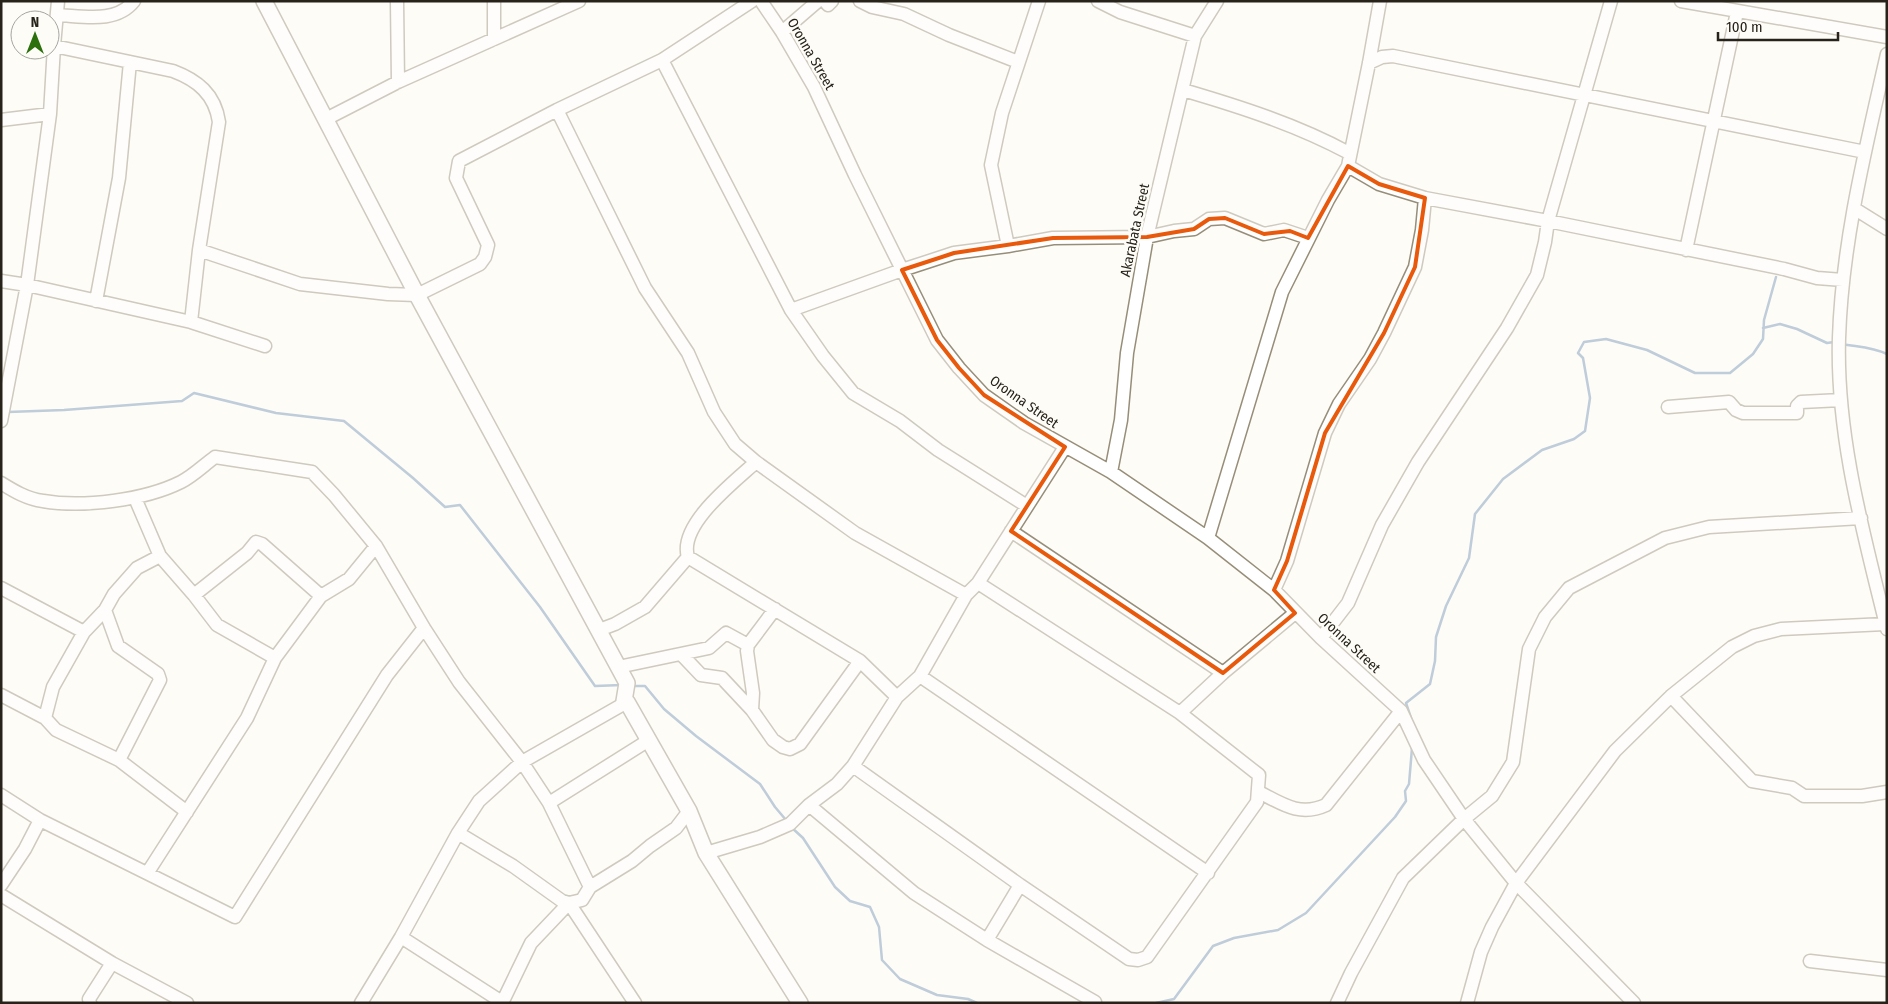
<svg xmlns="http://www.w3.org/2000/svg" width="1888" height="1004" viewBox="0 0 1888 1004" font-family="'Fira Sans Condensed',sans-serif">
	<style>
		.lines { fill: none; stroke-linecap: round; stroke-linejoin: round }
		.stream { stroke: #7492b4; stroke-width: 2.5 }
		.minor-casing { stroke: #978e79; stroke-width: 15 }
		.major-casing { stroke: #978e79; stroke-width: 18 }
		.minor { stroke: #fff; stroke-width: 12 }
		.major { stroke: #fff; stroke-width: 15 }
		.marked { fill: none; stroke: #e8590c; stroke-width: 4; stroke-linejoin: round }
		.labels { text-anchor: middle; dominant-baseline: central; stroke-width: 5; stroke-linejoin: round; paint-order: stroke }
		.street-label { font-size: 14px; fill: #27231b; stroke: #fdfcf7 }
	</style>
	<rect width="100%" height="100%" fill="#fdfcf7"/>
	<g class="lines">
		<path class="stream" d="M1763,328L1780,324L1797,329L1827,343L1834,342
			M1842,344C1858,347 1872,347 1887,354
			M8,412L64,410L182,401L194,393L276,413L344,421L413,478L445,507L460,505L540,607L595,686L622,685
			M632,686H645L664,709L696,736L760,784L775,807L786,820
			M1411,718L1406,703L1430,684L1435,661L1436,637L1446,606L1469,558L1475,514L1503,479L1542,450L1574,439L1585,431L1590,398L1583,358L1578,353L1584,342L1606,339L1647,350L1695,373H1730L1753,354L1763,339L1764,320L1776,277
			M791,827L803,838L835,887L850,901L870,907L879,927L882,960L900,979L937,995L968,999L977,1003
			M1156,1003L1174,999L1213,946L1234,938L1278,930L1306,913L1395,817L1406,801L1405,791L1409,784L1412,748"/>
		<defs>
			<path id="minor" d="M397,1L398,82
				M761,1L782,32L814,87L855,175L937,340L959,368L984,395L1024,423L1111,472L1208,538L1274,590L1321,638L1401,711L1424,760L1464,819L1516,883L1634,1003
				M825,1L828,5L832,1
				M860,1L872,7L904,14L949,35L1018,62
				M1098,1L1120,12L1195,36
				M1681,1L1887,37
				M57,15C83,16 116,24 134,1
				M782,32L818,1
				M494,39V1
				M54,46L173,71C197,80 215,94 219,122L199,250L191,322
				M1887,54C1866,147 1842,242 1839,338C1836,436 1864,535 1887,629
				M662,60L791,310L823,356L853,393L900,421L938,450L1027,506
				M1369,63L1382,57L1393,56L1865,152
				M1183,90C1241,107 1297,125 1349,153
				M557,110L645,288L688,353L714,412L735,444L756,462L855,533L966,595
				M326,119L398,82L579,1
				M1,120L50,114
				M1348,166L1379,184L1425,198L1548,221L1784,269L1817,278L1843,280
				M1855,209L1887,229
				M1008,246L991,165L1002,113L1039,1
				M199,250L300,284L388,294L417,295L480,264L485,257L488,245L456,178L459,161L557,110L662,60L752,1
				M1686,250L1737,12
				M1,281L27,285L191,322L265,346
				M96,301L119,178L130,62
				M791,310L902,270L954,253L1008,246L1053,238L1147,237L1174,231L1194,229L1209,219L1225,218L1264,234L1284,230L1308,238
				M1668,407L1729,402L1736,410L1743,413H1797V406L1801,402L1841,400
				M1,421L27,285L50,114L54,46L58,1
				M756,462C734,482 678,525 688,557L860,661L897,697
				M1111,472L1121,420L1127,353L1147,237L1195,36L1217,1
				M1,483C14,491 27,499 43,501C83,508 145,500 181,482C193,476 204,465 215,457L312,472L334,495L376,546L424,628L459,682L522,762L549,803L590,887
				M135,498L160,556
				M1011,531L1223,673
				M1208,538L1282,292L1328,200L1348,166L1369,63L1380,1
				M1,588L84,632L105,610L114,594L137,568L160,556L194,595L217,625L275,658
				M1274,590L1287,561L1325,433L1339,404L1370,359L1384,333L1415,267L1422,230L1425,198
				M194,595L247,553L256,542L262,544L321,596
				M105,610L118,646L158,674L160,680L119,760
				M599,630L615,624L645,607L688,557
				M1321,638L1348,603L1382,525L1418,462L1507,328L1537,275L1545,242L1548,221L1611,1
				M748,645L747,651L753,693L752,710
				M681,654L701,675L722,678L752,710L773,740L783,747L790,749L800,744L860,661
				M620,671L623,666L709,648L726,633L748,645L775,609
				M920,676L1208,873
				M1,695L45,718L56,730L119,760L187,812
				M1671,696L1752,781L1792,788L1804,796H1862L1887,792
				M1180,713L1223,673L1295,613
				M45,718L53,687L84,632
				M853,766L1020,885L1129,959L1138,960L1147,957L1257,802L1259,775L1180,713L978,583
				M1259,792C1282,804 1300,817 1326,805L1401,711
				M1,795L40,820L235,917L387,675L424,628
				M549,803L649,740
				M809,805L914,893L987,940L1020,885
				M458,833L513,866L562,901L569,903L635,1003
				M706,853L760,837L790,824L809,805L837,784L853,766L897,697L920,676L966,595L978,583L1065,447
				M148,872L247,718L275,658L321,596L349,579L376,546
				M1,885L25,849L40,820
				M1,895L112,963L187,1003
				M401,937L502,1002
				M987,940L1095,1002
				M1810,961L1887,970
				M90,1003L89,999L112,963
				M361,1003L401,937L458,833L479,801L522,762L627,702
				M502,1003L531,943L569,903L582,900L590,887L632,861L650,846L676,828L689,811
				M1337,1003L1351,973L1403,878L1464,819L1492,796L1513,762L1529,649L1545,617L1569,588L1665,538L1709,527L1861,518
				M1467,1003L1481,952L1492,927L1516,883L1615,751L1671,696L1732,647L1754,636L1781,629L1885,624"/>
			<path id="major" d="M264,1L417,295L627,683L624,701L627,702L689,811L706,853L800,1003"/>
		</defs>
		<use href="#minor" class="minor-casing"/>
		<use href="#major" class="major-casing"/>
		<use href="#minor" class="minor"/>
		<use href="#major" class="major"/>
	</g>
	<path d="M0 0H1888V1004H0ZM1348,166L1379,184L1425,198L1415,267L1384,333L1325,433L1287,561L1274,590L1295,613L1223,673L1011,531L1065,447L984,395L959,368L937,340L902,270L954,253L1053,238L1147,237L1194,229L1209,219L1225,218L1264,234L1290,231L1308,238Z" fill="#fdfcf7" fill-opacity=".55" fill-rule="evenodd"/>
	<path class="marked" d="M1348,166L1379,184L1425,198L1415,267L1384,333L1325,433L1287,561L1274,590L1295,613L1223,673L1011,531L1065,447L984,395L959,368L937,340L902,270L954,253L1053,238L1147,237L1194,229L1209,219L1225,218L1264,234L1290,231L1308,238Z"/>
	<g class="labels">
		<g class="street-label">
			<text transform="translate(811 54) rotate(60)">Oronna Street</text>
			<text transform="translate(1135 230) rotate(-78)">Akarabata Street</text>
			<text transform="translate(1024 402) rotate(35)">Oronna Street</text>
			<text transform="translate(1349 643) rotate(43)">Oronna Street</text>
		</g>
	</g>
	<rect width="1888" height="1004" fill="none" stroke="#27231b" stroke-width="5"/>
	<g transform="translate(35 35)"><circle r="24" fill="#fdfcf7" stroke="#a7a59f"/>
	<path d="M0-4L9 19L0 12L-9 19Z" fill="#2c700d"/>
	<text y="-8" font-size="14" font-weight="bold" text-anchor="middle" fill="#27231b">N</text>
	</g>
	<path d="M1718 32v8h120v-8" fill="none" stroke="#27231b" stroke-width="2.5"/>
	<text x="1726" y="32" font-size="15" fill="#27231b" stroke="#fdfcf7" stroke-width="4" paint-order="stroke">100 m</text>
</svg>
